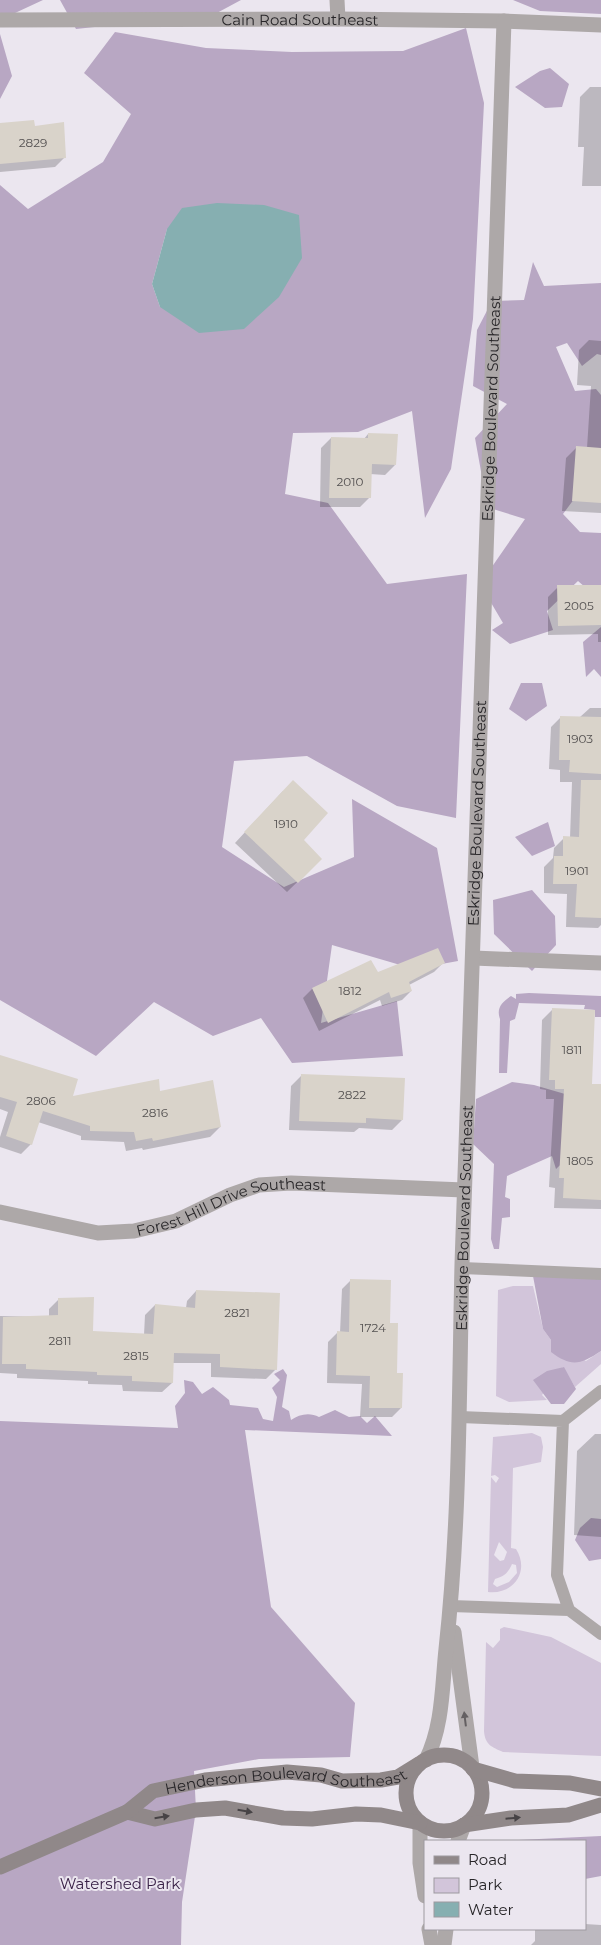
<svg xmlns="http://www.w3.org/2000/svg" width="601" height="1945" viewBox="0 0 601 1945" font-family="Montserrat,sans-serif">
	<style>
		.green { fill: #d2c5da; fill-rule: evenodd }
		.forest { fill: #b8a7c3; fill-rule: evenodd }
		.water { fill: #86afb1 }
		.shadow { fill: #0003 }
		.building { fill: #d9d3ca }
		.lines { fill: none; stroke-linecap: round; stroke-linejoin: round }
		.service { stroke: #ada8a8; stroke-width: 12 }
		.minor { stroke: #ada8a8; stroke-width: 15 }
		.tertiary { stroke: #ada8a8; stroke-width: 15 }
		.secondary { stroke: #908889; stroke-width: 15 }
		.oneway { fill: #646062 }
		.oneway2 { fill: #474346 }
		.labels { text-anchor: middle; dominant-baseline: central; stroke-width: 4; stroke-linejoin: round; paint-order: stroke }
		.number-label { font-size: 12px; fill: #545151 }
		.street-label { font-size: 15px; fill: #282629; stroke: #ebe6ef }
		.park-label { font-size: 15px; fill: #392147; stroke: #ebe6ef }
	</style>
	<rect width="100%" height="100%" fill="#ebe6ef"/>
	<path class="green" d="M513,1286H533L543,1329L551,1340L586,1361L601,1351V1364L575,1387L563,1367L542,1395L547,1400L509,1402L496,1396L498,1290Z
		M532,1433L541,1437L543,1447L541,1462L513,1468L511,1548L516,1549C530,1571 514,1595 488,1592L491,1477L496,1483L499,1478L495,1475L491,1476L493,1437ZM499,1542L507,1552L504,1560L500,1561L494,1555ZM512,1564L516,1565L517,1573L509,1582L497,1587L493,1584L495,1579C505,1576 508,1573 512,1564Z
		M504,1627L551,1637L601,1663V1756L503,1752C492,1747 485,1745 484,1731L486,1642L493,1648L500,1640V1629Z"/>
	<path class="forest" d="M0,0H43L0,20Z
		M60,0H241L215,14L76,29Z
		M513,0H601V14L540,11Z
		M466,28L484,103L473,319L451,469L425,518L412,411L358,432L293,433L285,494L328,503L387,584L467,574L456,818L397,806L307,756L234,761L222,847L284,887L354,857L352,799L437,848L458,961L414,969L332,945L321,1023L397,1001L403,1056L292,1063L261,1018L213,1036L154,1002L96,1056L0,1000V185L28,209L103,162L131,114L84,73L115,32L206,48L292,52L403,51ZM167,229L160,307L152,284Z
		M0,34L12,76L0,99Z
		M550,68L569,84L562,107L545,108L515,87L540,71Z
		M533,262L544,286L601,283V355L597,354L582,366L567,343L556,347L575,391L596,389L601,395V449L580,491L563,514L580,532L601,533V601L578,581L547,611L553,630L510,644L492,630L503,623L480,584L525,519L493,509L482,477L475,438L507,404L473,386L477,330L492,301L524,300Z
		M601,627V677L594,669L586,677L583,642Z
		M521,683H542L547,706L526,721L509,709Z
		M548,822L555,846L532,856L515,837Z
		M532,890L555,916L556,945L532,971L494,934L493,900Z
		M529,993L601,996V1017H595V1010L584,1009L585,1005L519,1003L515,1019L510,1021L507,1073H499L500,1019C496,1008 502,1002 511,996L516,999V994Z
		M512,1082L534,1085L565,1094L586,1140L556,1169L552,1156L507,1176L505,1197L510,1199V1217L502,1218L499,1249H494L491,1239L494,1164L473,1144L476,1099Z
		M601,1274V1351C580,1365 571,1367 551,1352V1340L543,1329L533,1276Z
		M564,1367L576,1389L564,1404H551L533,1380L547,1371Z
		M283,1369L287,1375L282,1407L289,1411L291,1420C299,1414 310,1412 319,1417L335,1410L349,1417L360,1416L367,1423L375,1416L392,1436L245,1430L271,1607L355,1703L350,1757L259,1759L194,1771L196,1810L182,1902L181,1945H0V1421L178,1428L175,1406L185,1393L184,1380L193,1382L202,1394L213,1387L229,1400L230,1405L258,1408L263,1419L273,1421L277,1397L272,1388L280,1380L274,1374Z
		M591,1518L601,1519V1559L589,1561L575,1540L580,1528Z
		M601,1836V1876L585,1879V1841H498Z"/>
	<path class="water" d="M217,203L264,205L299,215L302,258L279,297L244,329L199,333L160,307L152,284L167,229L182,208Z"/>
	<path class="shadow" d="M590,87H601V186H582L584,147H578L580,97Z
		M0,125L34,127L65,157L55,167L0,172Z
		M589,340L601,341V513L562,511L566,458L576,448H587L591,386L577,385L579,350Z
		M368,434L395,465L385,475L370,474V497L360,507H320L321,448L331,438L364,439Z
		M601,586V642H598V634L548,635V597L558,587Z
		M590,708H601V925L598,928L566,927L567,894L544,893V867L553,858L554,848L564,838H570L572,782H560V770L549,769L551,727L561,717H580Z
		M283,791L302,840L321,859L287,892L235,843Z
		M371,961L377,974L443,963L434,972L409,985L411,991L402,1000L382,1006L380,1000L319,1031L303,998L312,989Z
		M552,1010L591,1085H601V1209L554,1208L555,1188L549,1187L554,1099H546V1090L540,1089L542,1020Z
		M0,1057L71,1098L158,1092L220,1127L210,1137L143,1150L142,1148L126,1151L124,1142L81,1140V1136L38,1122L31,1144L21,1154L0,1147V1137L8,1112L0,1109Z
		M301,1076L402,1120L392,1130L359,1128L354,1132L289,1130L291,1086Z
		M351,1280L389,1324L401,1408L392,1417H360L362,1384L327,1383L328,1342L338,1332L340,1333L342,1289Z
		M196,1291L276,1369L266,1379L211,1377V1363H172V1383L162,1392L123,1391L122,1385L88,1384V1381L17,1378V1374L0,1373V1316L49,1317V1309L59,1299L91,1332L144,1335L145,1315L155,1305L186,1308L187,1301Z
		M595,1434H601V1537L574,1535L577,1451Z
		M585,1924L601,1925V1945H531L535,1941V1929H585Z"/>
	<path class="building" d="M34,120L35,126L64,122L66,158L0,164V123Z
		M368,433L398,434L396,465L372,464L371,498H329L331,437L368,438Z
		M576,446L601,448V503L572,501Z
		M557,585H601V625L558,626Z
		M560,716L601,717V774L569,772L570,760H559Z
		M293,780L328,813L304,840L322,859L298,883L244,832Z
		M581,780H601V918L575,917L577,884H553L554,856H563V836L579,837Z
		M438,948L445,963L409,982L412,991L391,998L389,992L328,1023L312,988L371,960L378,972Z
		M552,1008L595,1010L592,1084H601V1200L563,1198L564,1178H559L564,1089H555V1080H549Z
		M0,1055L78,1079L73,1096L159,1079L160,1091L213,1080L221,1127L153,1141L152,1138L136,1141L134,1132L90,1131V1126L43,1111L32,1145L6,1136L17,1102L0,1097Z
		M301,1074L405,1078L403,1120L366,1118V1123L299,1121Z
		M350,1279L391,1280L390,1323H398L397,1373H403L402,1408H369L370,1376L336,1375L337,1331L349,1332Z
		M196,1290L280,1293L277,1370L220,1367V1354L174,1353L173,1383L132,1381V1376L97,1375V1372L26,1369V1364H2L3,1317L58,1315V1298L94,1297L93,1331L153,1334L155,1304L195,1308Z"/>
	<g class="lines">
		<path class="service" d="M462,1268L601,1274
			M460,1417L563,1421L601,1391
			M563,1421L557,1575L569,1610
			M451,1606L569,1610L601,1634"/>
		<g class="minor">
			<path d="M337,0L338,19"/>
			<path d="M473,958L601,963"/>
			<path id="s1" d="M0,1212L98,1233L134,1231L176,1221L230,1195L259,1185L291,1183L464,1190"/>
		</g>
		<g class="tertiary">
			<path id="s2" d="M0,20L338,19L504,21L601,25"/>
			<path d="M454,1632L472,1767"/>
			<path id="s3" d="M426,1760C443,1726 442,1686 446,1649C460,1521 459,1392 462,1264C474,849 490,435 504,21"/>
			<path d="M420,1823V1863L425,1896"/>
			<path d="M458,1841L464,1825"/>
			<path d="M429,1929L432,1945"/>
			<path d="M444,1945L446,1929"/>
		</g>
		<g class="secondary">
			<circle cx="444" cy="1793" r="38"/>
			<path d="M473,1769L515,1781L570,1783L601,1789"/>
			<path d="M127,1812L155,1819L196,1810L225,1808L283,1818L312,1819L356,1814L381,1815L420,1823"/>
			<path d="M464,1825L511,1818L568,1815L601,1805"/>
			<path id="s4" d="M0,1867L127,1812L153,1791L205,1780L287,1772L321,1775L342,1781L381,1780L398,1777L419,1764"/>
		</g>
	</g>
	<defs><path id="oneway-solid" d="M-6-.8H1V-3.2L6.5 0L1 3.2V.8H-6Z" transform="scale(1.25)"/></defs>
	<use class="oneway" href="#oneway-solid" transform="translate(465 1719) rotate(-97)"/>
	<g class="oneway2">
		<use href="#oneway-solid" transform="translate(245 1811) rotate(10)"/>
		<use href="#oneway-solid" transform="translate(162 1817) rotate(-9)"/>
		<use href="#oneway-solid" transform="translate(513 1818) rotate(-5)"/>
	</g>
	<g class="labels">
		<g class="number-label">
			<text x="33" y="142">2829</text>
			<text x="350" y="481">2010</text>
			<text x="579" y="605">2005</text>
			<text x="580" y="738">1903</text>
			<text x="286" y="823">1910</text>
			<text x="577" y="870">1901</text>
			<text x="350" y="990">1812</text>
			<text x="572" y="1049">1811</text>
			<text x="352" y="1094">2822</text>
			<text x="41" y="1100">2806</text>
			<text x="155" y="1112">2816</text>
			<text x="580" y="1160">1805</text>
			<text x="237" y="1312">2821</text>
			<text x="373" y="1327">1724</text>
			<text x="60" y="1340">2811</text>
			<text x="136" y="1355">2815</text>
		</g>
		<g class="street-label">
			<text stroke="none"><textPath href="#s2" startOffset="300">Cain Road Southeast</textPath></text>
			<text stroke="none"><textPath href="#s3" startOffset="1355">Eskridge Boulevard Southeast</textPath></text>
			<text stroke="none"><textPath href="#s3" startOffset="950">Eskridge Boulevard Southeast</textPath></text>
			<text stroke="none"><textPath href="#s1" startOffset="238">Forest Hill Drive Southeast</textPath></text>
			<text stroke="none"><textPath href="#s3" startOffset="545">Eskridge Boulevard Southeast</textPath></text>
			<text stroke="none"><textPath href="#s4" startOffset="306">Henderson Boulevard Southeast</textPath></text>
		</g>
		<g class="park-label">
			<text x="120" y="1883">Watershed Park</text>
		</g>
	</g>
	<rect x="424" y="1840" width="162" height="90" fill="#ebe6ef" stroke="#9d99a0"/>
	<rect x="434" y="1856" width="25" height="8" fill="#908889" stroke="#9d99a0"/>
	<text x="468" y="1865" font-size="15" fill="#282629">Road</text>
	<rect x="434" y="1878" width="25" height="15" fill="#d2c5da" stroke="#9d99a0"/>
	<text x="468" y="1890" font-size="15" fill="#282629">Park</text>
	<rect x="434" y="1902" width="25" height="15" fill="#86afb1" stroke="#9d99a0"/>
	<text x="468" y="1915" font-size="15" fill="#282629">Water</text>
</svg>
